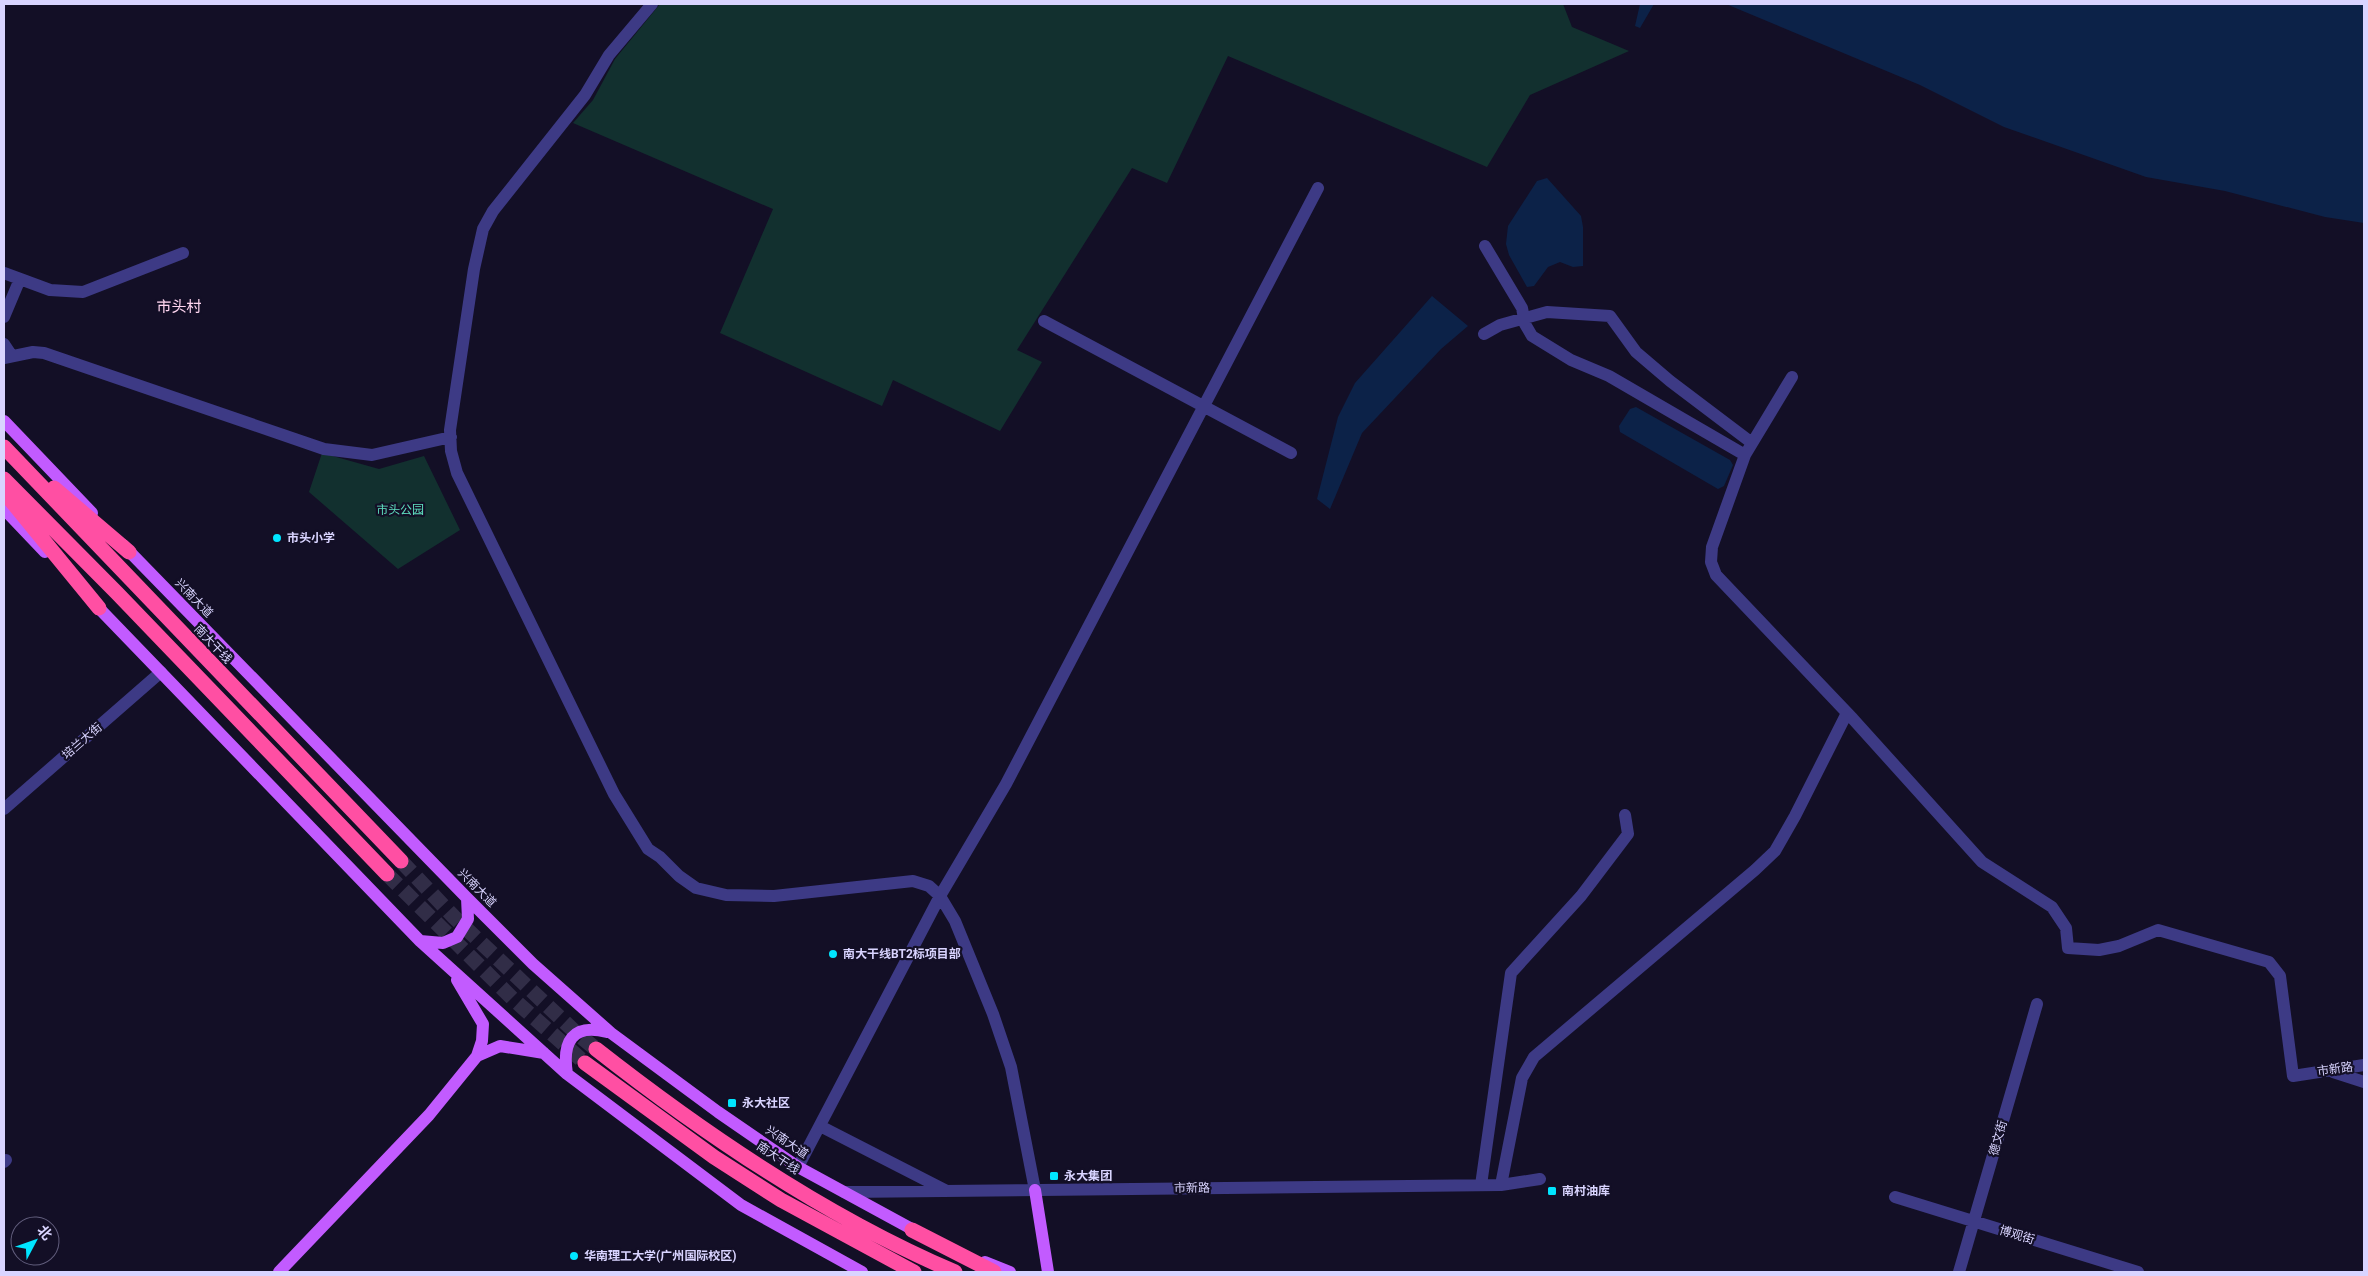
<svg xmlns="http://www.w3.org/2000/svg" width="2368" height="1276" viewBox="0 0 2368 1276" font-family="Roboto,'Noto Sans SC',sans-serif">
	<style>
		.green { fill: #12302f }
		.water { fill: #0c2248 }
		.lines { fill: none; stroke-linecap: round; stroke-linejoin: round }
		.highway-tunnel { stroke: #312d47; stroke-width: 15; stroke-dasharray: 15 8; stroke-linecap: butt }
		.minor { stroke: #3d3a85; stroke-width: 12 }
		.major { stroke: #c25bff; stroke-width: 12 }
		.highway { stroke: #ff4fa3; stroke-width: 15 }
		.poi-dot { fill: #00e5ff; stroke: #130f26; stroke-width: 2 }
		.labels { text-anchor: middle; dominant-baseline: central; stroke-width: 4.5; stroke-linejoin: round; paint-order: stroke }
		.park-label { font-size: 12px; fill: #5fe0c0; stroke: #130f26 }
		.poi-label { font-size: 12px; font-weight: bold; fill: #d9d4ff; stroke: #130f26; text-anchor: start }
		.street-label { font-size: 12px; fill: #d9d4ff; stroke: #130f26 }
		.quarter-label { font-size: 15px; fill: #ffd6f0; stroke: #130f26 }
	</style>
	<rect width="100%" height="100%" fill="#130f26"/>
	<path class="green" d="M660,4H1563L1572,27L1629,51L1530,95L1487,167L1228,56L1167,183L1132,168L1017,350L1042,362L1000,431L893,380L882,406L720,333L773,209L573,123L593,100L615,59Z
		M322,453L379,469L424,456L460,530L398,569L309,492Z"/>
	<path class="water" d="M1640,4H1654L1640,28L1635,26Z
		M1726,4H2364V223L2325,217L2225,191L2146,177L2004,127L1920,85Z
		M1547,178L1581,216L1583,227V266L1573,267L1560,262L1548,267L1534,286L1527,287L1509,255L1506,244L1508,226L1537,181Z
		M1432,296L1468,326L1441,349L1362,433L1330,509L1317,499L1338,417L1355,383Z
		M1636,407L1730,460L1733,465L1724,486L1718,489L1620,432L1619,426L1630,409Z"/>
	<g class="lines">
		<path class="highway-tunnel" d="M401,861L454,917L574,1031L596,1049
			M387,874L512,998L585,1063"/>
		<path class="minor" d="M652,4L609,55L585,95L493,211L483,229L474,269L450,430L451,451L457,473L614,794L648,849L660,857L679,876L696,888L726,895L774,896L913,881L929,886L940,896L955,921L993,1014L1011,1067L1035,1190
			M1485,246L1522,308L1525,324L1532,336L1571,360L1609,376L1745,455
			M4,273L50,290L83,292L183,253
			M4,317L20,279
			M1044,321L1291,453
			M1484,334L1500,325L1547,312L1610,316L1636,352L1670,381L1752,443
			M4,344L12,356
			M4,358L33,352L44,353L324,449L372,455L451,437
			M1792,377L1745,455L1712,547L1711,562L1716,575L1853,719L1982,862L2052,907L2066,928L2068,948L2099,950L2119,946L2158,930L2269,962L2280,976L2293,1076L2364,1065
			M4,809L161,672
			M2333,1072L2364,1082
			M820,1126L945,1190
			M4,1162L6,1160
			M798,1167L940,896L1006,784L1318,188
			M1481,1185L1511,973L1581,896L1628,834L1625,815
			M1501,1185L1522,1078L1534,1057L1755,870L1775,851L1795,816L1847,713
			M844,1192L1501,1185L1540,1179
			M1895,1197L2138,1272
			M1959,1272L2037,1004"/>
		<path class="major" d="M4,421L92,513
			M4,509L45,552
			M123,545L467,898L533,964L611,1033L718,1112L798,1167L921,1234
			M92,601L420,941L567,1074L741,1205L862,1272
			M420,941L443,943L457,937L468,919L467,898
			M477,1056L500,1046L544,1053
			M567,1074C562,1042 572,1023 607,1032
			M1035,1190L1048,1272
			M985,1262L1010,1272
			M279,1272L429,1115L477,1056L482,1041L483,1024L457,980"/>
		<path class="highway" d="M4,447L401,861
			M4,479L117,593L387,874
			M54,488L129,552
			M4,492L99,608
			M596,1049C703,1133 830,1219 955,1272
			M585,1063L714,1157L781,1200L914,1272
			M912,1230L994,1272"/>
	</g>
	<g class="poi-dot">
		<circle cx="277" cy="538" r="5"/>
		<circle cx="833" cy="954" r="5"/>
		<rect x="727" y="1098" width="10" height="10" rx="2.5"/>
		<rect x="1049" y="1171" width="10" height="10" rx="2.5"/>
		<rect x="1547" y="1186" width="10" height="10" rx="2.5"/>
		<circle cx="574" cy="1256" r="5"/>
	</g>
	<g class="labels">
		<g class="park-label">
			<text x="400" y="510">市头公园</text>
		</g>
		<g class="poi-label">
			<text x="287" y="538">市头小学</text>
			<text x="843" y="954">南大干线BT2标项目部</text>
			<text x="742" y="1103">永大社区</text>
			<text x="1064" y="1176">永大集团</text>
			<text x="1562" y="1191">南村油库</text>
			<text x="584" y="1256">华南理工大学(广州国际校区)</text>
		</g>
		<g class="street-label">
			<text transform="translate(194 598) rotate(46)">兴南大道</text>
			<text transform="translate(213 644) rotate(46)">南大干线</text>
			<text transform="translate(82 741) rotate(-41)">培兰大街</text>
			<text transform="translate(477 888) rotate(45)">兴南大道</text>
			<text transform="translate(2335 1069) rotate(-8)">市新路</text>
			<text transform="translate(1998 1138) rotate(-74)">德文街</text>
			<text transform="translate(787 1142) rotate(34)">兴南大道</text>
			<text transform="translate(778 1158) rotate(33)">南大干线</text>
			<text transform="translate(1192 1188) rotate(-1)">市新路</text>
			<text transform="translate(2017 1235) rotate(17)">博观街</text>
		</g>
		<g class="quarter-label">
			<text x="179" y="307">市头村</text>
		</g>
	</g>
	<rect width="2368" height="1276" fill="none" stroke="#d9d4ff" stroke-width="10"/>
	<g transform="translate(35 1241) rotate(49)"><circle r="24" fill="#130f26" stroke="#625e7d"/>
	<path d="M0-4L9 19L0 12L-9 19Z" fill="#00e5ff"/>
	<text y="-8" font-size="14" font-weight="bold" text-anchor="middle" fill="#d9d4ff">北</text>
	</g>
</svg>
